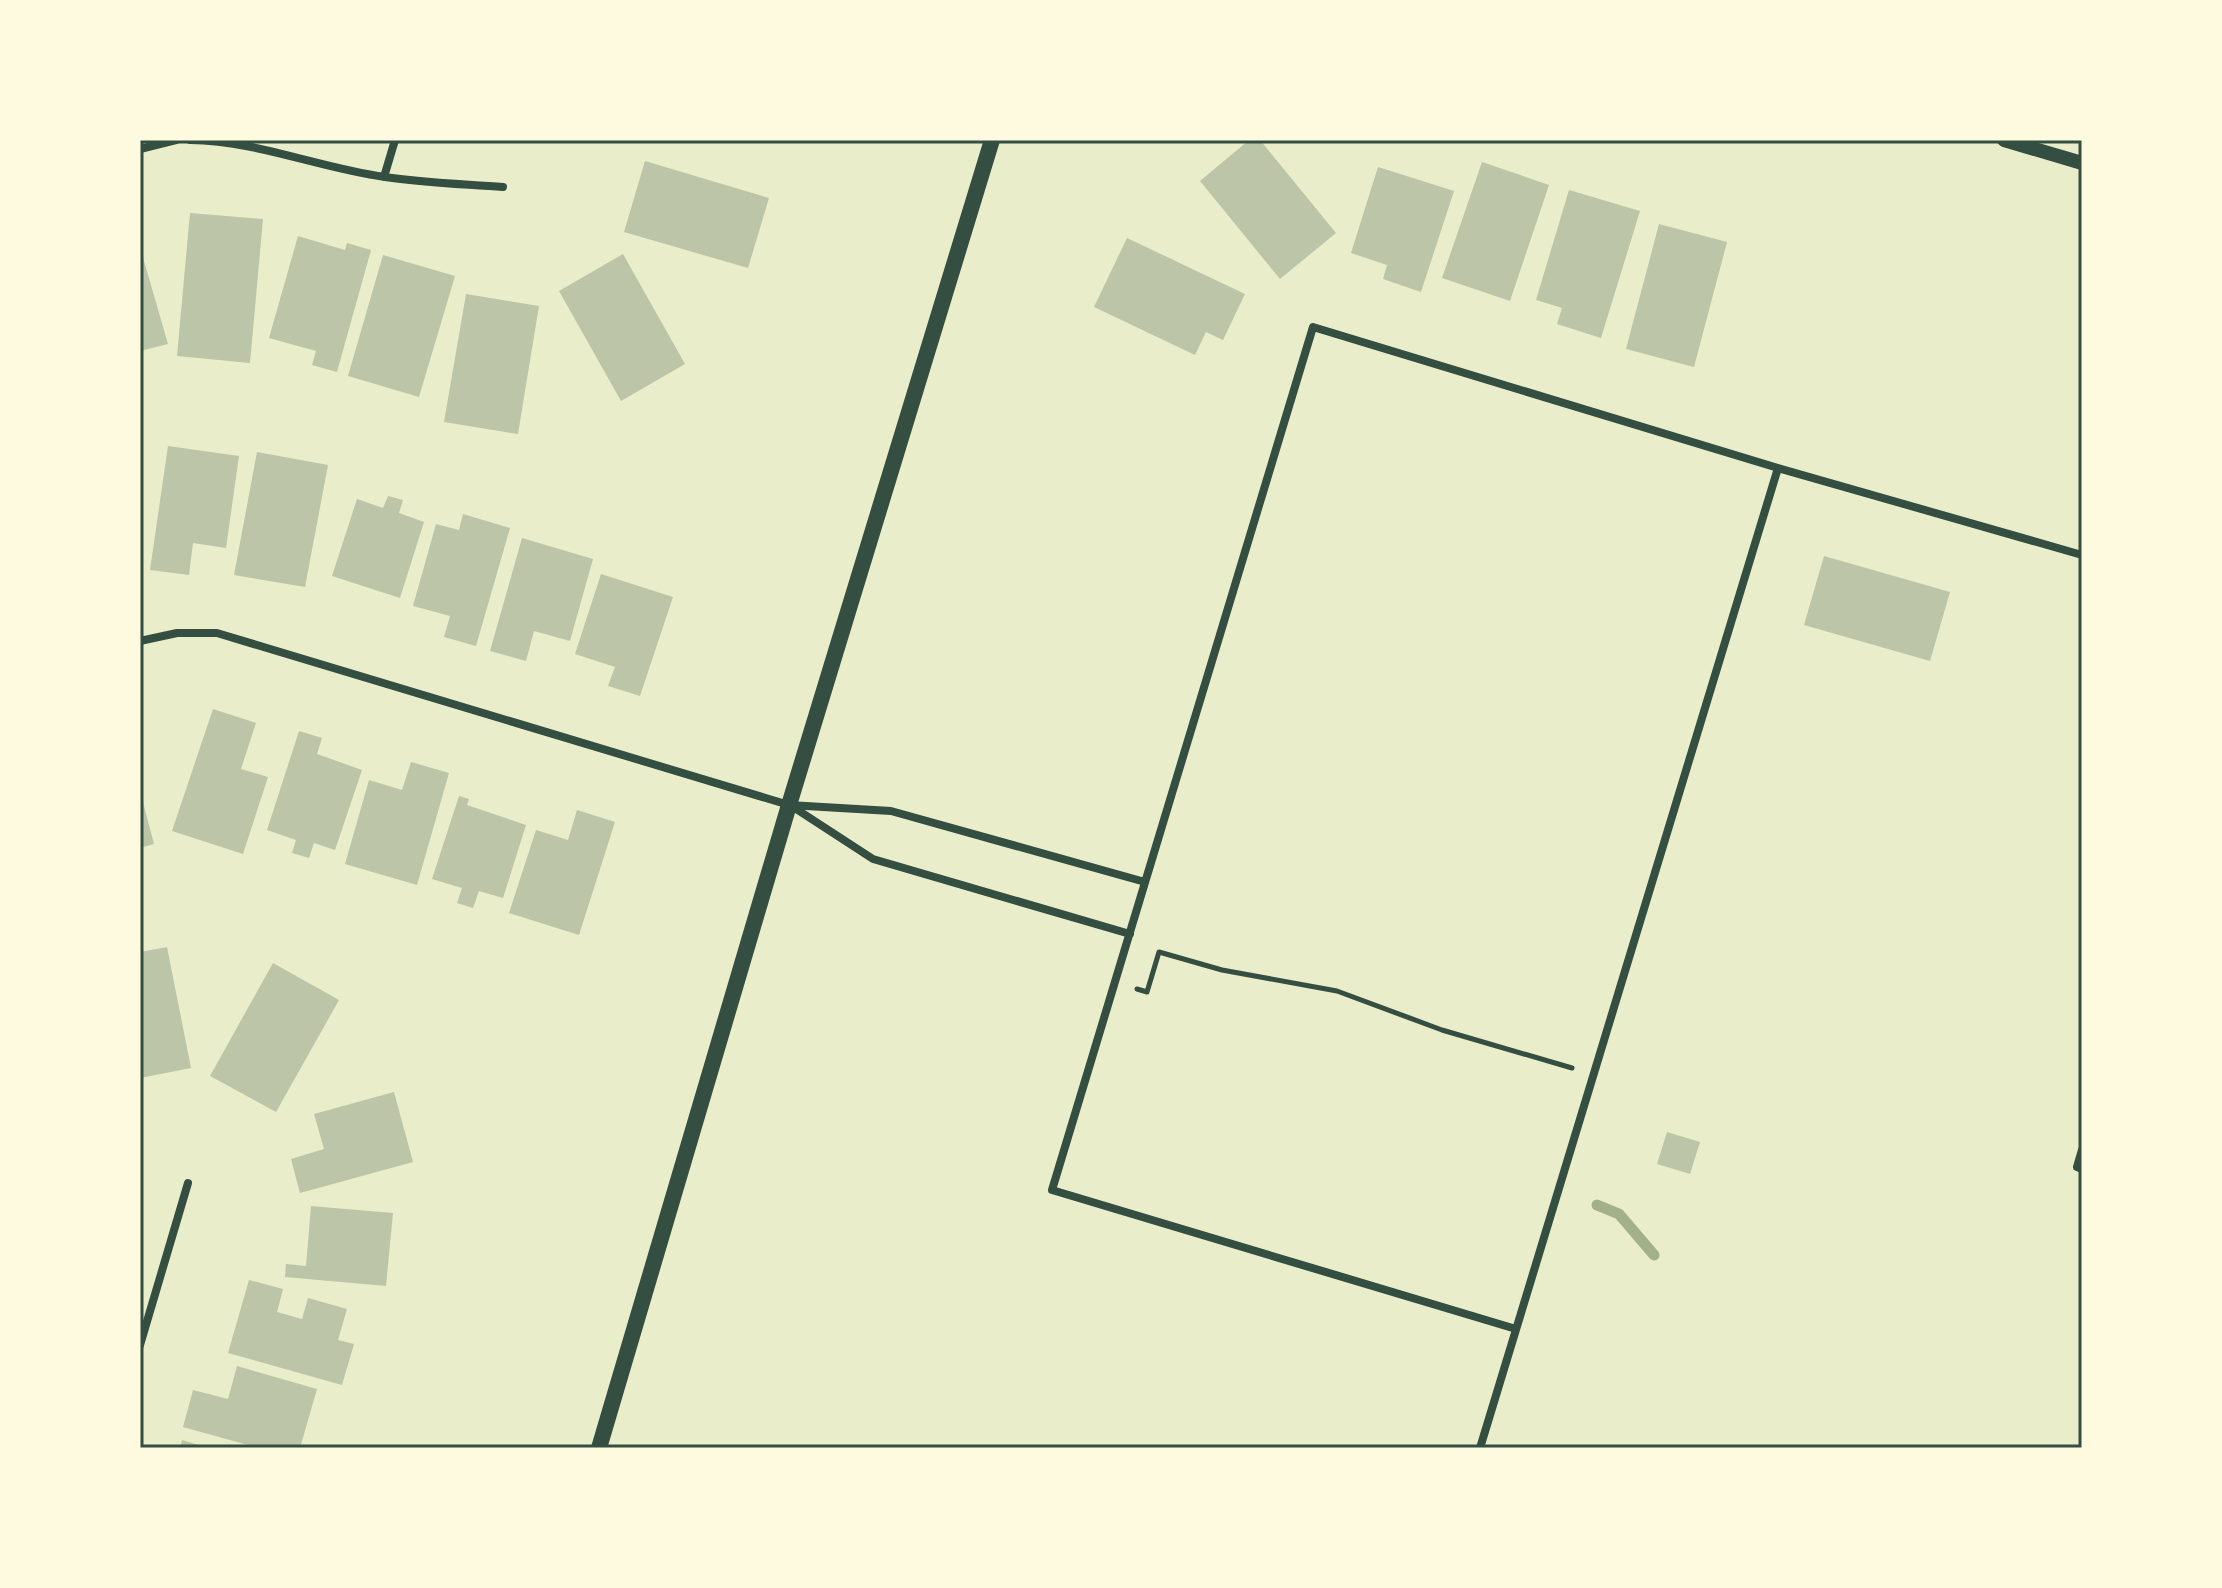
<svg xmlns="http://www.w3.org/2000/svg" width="2222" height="1588" viewBox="0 0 2222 1588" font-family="'Golos Text',sans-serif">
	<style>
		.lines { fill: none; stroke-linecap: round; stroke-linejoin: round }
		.stream { stroke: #a3b18a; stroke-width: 11 }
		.building { fill: #bcc5a7 }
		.path { stroke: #344e41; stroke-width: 5 }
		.minor { stroke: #344e41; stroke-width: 8 }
		.tertiary { stroke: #344e41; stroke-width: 14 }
		.secondary { stroke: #344e41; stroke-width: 16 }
		.neatline { fill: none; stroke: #344e41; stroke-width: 3 }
	</style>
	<rect width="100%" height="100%" fill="#e9edc9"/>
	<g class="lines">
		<path class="stream" d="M1597,1205L1619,1214L1654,1255"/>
	</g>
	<path class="building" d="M1249,140H1260L1336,233L1280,279L1200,181Z
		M645,161L769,198L748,268L624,232Z
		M1482,162L1549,185L1510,301L1442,278Z
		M1378,167L1454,191L1421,292L1383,279L1387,265L1351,253Z
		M1569,190L1640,211L1601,338L1557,324L1562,308L1536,300Z
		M190,213L263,219L250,363L177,356Z
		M1659,224L1727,242L1694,367L1626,349Z
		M298,236L345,250L347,243L371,250L337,372L312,365L316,351L269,338Z
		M1127,238L1245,294L1223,340L1206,332L1195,355L1094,307Z
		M140,247L168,344L140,351Z
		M623,254L685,364L621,401L559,291Z
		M383,255L455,276L419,397L348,376Z
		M466,294L539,306L518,434L444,422Z
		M168,446L239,456L226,548L193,543L189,575L150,570Z
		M257,452L328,465L305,587L234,575Z
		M388,496L403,500L399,513L424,522L400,598L332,576L357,499L383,508Z
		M463,514L510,528L476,646L444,637L450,616L413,606L436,524L459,530Z
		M522,538L593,559L570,641L534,631L526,661L490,651Z
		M1824,556L1950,592L1930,661L1804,625Z
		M601,574L673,597L640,696L608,686L615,667L575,654Z
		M213,709L256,723L241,769L268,777L243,854L172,831Z
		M299,731L322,738L317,754L362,770L335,850L314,843L309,858L292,853L296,840L267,830Z
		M411,762L449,773L417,885L345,864L369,780L402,790Z
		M140,791L154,844L140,848Z
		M459,796L469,799L467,805L526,825L503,898L479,891L473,908L457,903L462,888L432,879Z
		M577,810L615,822L579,935L509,913L536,830L568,840Z
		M167,947L191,1068L140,1078V952Z
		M273,963L339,1000L276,1112L210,1076Z
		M394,1092L413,1162L300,1193L291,1159L324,1149L314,1114Z
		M1667,1132L1700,1142L1690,1174L1657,1164Z
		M311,1206L393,1213L386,1286L285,1277L286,1264L306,1266Z
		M249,1280L283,1289L277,1312L302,1319L308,1298L347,1309L338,1340L354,1344L342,1385L228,1353Z
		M237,1366L317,1389L300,1448H259L183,1427L193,1390L228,1399Z
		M182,1440L205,1447V1448H180Z"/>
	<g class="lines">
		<path class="path" d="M1137,989L1147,992L1159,952L1222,970L1337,991L1442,1030L1572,1068"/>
		<path class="minor" d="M190,140C258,141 319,168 385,177C424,183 464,184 503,187
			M140,149L176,140
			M384,177L395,140
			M140,641L177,633H217L789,805L891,811L1145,882
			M790,805L873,859L1130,934
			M2082,1150L2077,1167L2082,1169
			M1516,1329L1052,1190L1313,327L1778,468L2082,555
			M140,1345L188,1183
			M1480,1448L1778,468"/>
		<path class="tertiary" d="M2004,140L2082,163"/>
		<path class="secondary" d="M599,1448L789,805L992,140"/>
	</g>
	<rect width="2222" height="1588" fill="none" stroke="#fefae0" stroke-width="284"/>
	<rect x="142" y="142" width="1938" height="1304" class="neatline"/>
</svg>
